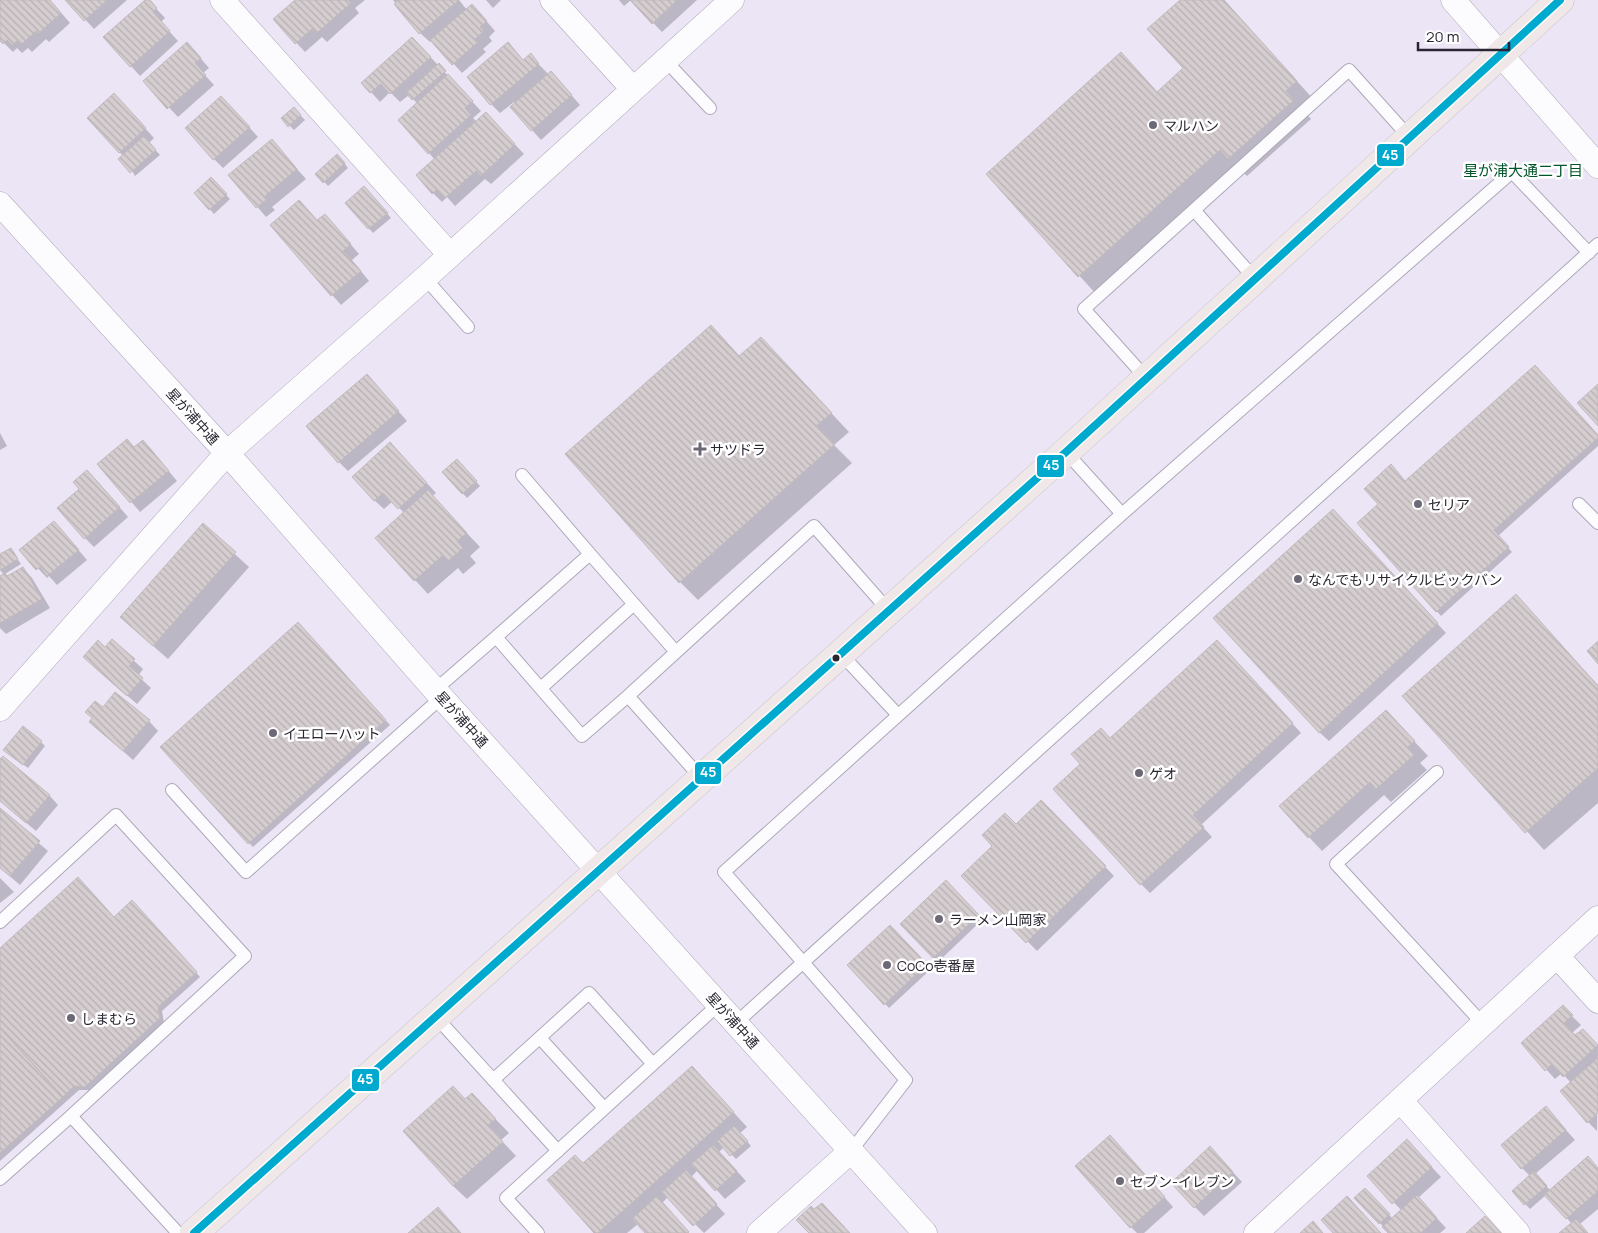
<svg xmlns="http://www.w3.org/2000/svg" width="1598" height="1233" viewBox="0 0 1598 1233" font-family="Manrope,'Noto Sans JP',sans-serif">
	<style>
		.shadow { fill: #0003 }
		.building { fill: url(#building-back-hatch); stroke: #c1babd }
		.lines { fill: none; stroke-linecap: round; stroke-linejoin: round }
		.service-casing { stroke: #ada8b6; stroke-width: 14 }
		.minor-casing { stroke: #ada8b6; stroke-width: 25 }
		.trunk-casing { stroke: #c9c6cf; stroke-width: 29 }
		.service { stroke: #fcfbfe; stroke-width: 12 }
		.minor { stroke: #fcfbfe; stroke-width: 24 }
		.trunk { stroke: #f0e8e8; stroke-width: 28 }
		.bus-1-casing { stroke: #fff; stroke-width: 11 }
		.bus-1 { stroke: #00a9ce; stroke-width: 8 }
		.poi-dot { fill: #6d6876; stroke: #fff; stroke-width: 2 }
		.bus-dot { fill: #292531; stroke: #fff; stroke-width: 2 }
		.labels { text-anchor: middle; dominant-baseline: central; stroke-width: 5; stroke-linejoin: round; paint-order: stroke }
		.poi-label { font-size: 14px; fill: #292531; stroke: #fff; text-anchor: start }
		.street-label { font-size: 14px; fill: #292531; stroke: #fff }
		.neighbourhood-label { font-size: 15px; fill: #02542a; stroke: #fff }
		.line-badge { stroke: #fff; stroke-width: 2 }
		.badge-label { font-size: 14px; text-anchor: middle; font-weight: bold; fill: #fff }
	</style>
	<defs>
		<pattern id="building-back-hatch" width="6" height="6" patternUnits="userSpaceOnUse" patternTransform="scale(1.25)"><rect width="6" height="6" fill="#d5cdd0"/><path d="M-1 5l2 2M0 0l6 6M5-1l2 2" fill="none" stroke="#b7b0b3"/></pattern>
	</defs>
	<rect width="100%" height="100%" fill="#ebe5f6"/>
	<path class="shadow" d="M0,0H50L70,23L49,42L46,39L32,52L28,48L22,53L17,48L13,52L0,39Z
		M67,0H127L94,29Z
		M148,0L165,18L161,22L178,41L140,76L105,37Z
		M297,0H365L355,8L359,13L327,42L322,37L305,52L275,20Z
		M393,0H459L467,10L481,15L495,31L489,37L492,41L483,49L486,52L462,73L432,40L430,42L420,33Z
		M486,0H501L493,8Z
		M619,0H631L624,6Z
		M631,0H697L662,32Z
		M1181,0H1224L1314,100L1303,110L1311,119L1247,176L1238,168L1097,295L987,175L1121,54L1158,93L1185,68Z
		M422,48L481,111L473,118L477,122L495,123L524,154L491,184L485,179L455,206L447,197L442,202L433,193L435,160L429,153L418,104L409,95L400,102L390,92L380,102L363,83Z
		M196,53L209,68L203,73L214,85L178,117L145,82Z
		M530,55L549,75L560,82L580,105L541,140L532,130L514,102L500,113L491,104Z
		M123,104L154,138L149,143L160,155L135,176L123,156L88,118Z
		M231,107L258,137L223,168L214,159Z
		M294,109L305,120L294,130L283,119Z
		M272,141L306,179L272,207L275,210L266,217L230,175Z
		M342,160L348,168L328,186L317,174Z
		M211,179L230,199L214,214L195,193Z
		M369,192L391,218L373,233L347,203Z
		M299,201L318,222L334,225L359,254L352,260L369,281L341,305L271,225Z
		M711,327L740,357H779L849,432L834,445L852,463L698,600L680,582Z
		M367,376L407,421L348,471L339,462Z
		M0,433L7,446L0,450Z
		M1598,436V446L1498,536L1512,552L1441,616L1358,523L1405,482Z
		M127,440L135,448L152,451L177,481L140,512L99,464Z
		M399,453L436,493L432,496L480,547L470,556L476,563L463,574L458,568L428,594L376,538L404,513L393,501L384,509L374,500Z
		M457,461L480,486L467,498L444,472Z
		M97,481L128,517L94,547L85,538Z
		M1342,520L1446,633L1329,741L1319,732Z
		M203,525L249,567L168,659L136,631Z
		M63,532L87,560L57,585L49,576L47,578L21,550Z
		M10,549L21,564L5,574L8,577L23,568L32,578L50,608L6,634L0,628V577L4,575L0,570V555Z
		M1516,596L1598,685V803L1544,850L1404,696Z
		M303,628L390,725L253,847L249,843Z
		M112,641L143,669L138,676L151,688L137,704L94,667Z
		M1227,651L1301,733L1201,825L1212,837L1150,893L1141,884L1110,739Z
		M103,709L149,721L158,731L133,760L100,731Z
		M1400,726L1428,756L1420,763L1427,770L1391,802L1384,795L1322,851L1309,837Z
		M41,742L45,746L28,768L9,754Z
		M0,761L49,795L58,805L36,831L0,801Z
		M1041,801L1114,876L1037,951L963,876Z
		M0,810L48,851L20,885L0,868Z
		M0,878L14,892L0,903Z
		M946,882L982,920L938,962L901,924Z
		M136,906L200,977L162,1011L164,1023L89,1090H79L0,1161V949L114,918Z
		M890,926L931,969L889,1008L849,965Z
		M1572,1016L1581,1025L1572,1033L1576,1037L1583,1031L1598,1046L1597,1131L1588,1122L1571,1083L1562,1073L1555,1079L1522,1043Z
		M692,1067L747,1127L740,1133L751,1146L736,1159L724,1147L719,1152L746,1181L725,1199L698,1170L691,1177L725,1214L704,1233L668,1197L662,1203L689,1233H647L638,1224L627,1233H596L583,1164Z
		M472,1095L509,1133L501,1140L516,1156L467,1199L453,1186L466,1101Z
		M1546,1108L1575,1140L1535,1174L1551,1191L1598,1168V1209L1580,1224L1587,1233H1561L1572,1224L1546,1195L1530,1209L1513,1191L1530,1176L1522,1168Z
		M1119,1146L1173,1207L1144,1233H1137L1131,1227Z
		M1416,1150L1441,1177L1418,1198L1446,1228L1440,1233H1389L1380,1223L1365,1189L1393,1219L1402,1211L1369,1176Z
		M1219,1157L1242,1182L1204,1216L1195,1207Z"/>
	<path class="building" d="M0,0H50L61,13L38,34L36,31L22,44L18,40L12,45L7,40L3,44L0,41Z
		M65,0H107L84,21Z
		M145,0H150L157,8L153,12L170,31L130,67L103,37Z
		M295,0H348L351,3L317,33L312,29L295,44L273,19Z
		M398,0H459L419,34L394,4Z
		M630,0H677L652,24Z
		M1180,0H1224L1297,81L1286,91L1294,100L1228,159L1220,150L1078,277L986,174L1121,52L1157,92L1183,68L1147,29Z
		M472,4L487,21L480,27L484,31L475,39L478,42L452,65L430,40Z
		M412,37L431,57L390,94L381,84L370,93L361,83Z
		M187,42L201,58L195,63L206,75L167,109L143,81Z
		M508,42L523,60L531,53L539,64L490,105L467,77Z
		M439,63L446,71L412,100L406,93Z
		M551,71L572,95L531,131L510,107Z
		M448,74L473,101L465,108L471,115L428,154L398,120Z
		M114,93L146,128L119,153L87,118Z
		M221,96L250,127L213,160L185,128Z
		M294,107L301,115L288,127L281,118Z
		M486,112L515,144L481,176L476,171L445,198L437,189L432,194L416,175Z
		M144,136L156,150L130,173L118,159Z
		M272,139L297,169L264,197L266,200L256,208L228,175Z
		M337,154L345,163L323,183L315,174Z
		M211,177L227,194L209,210L194,193Z
		M364,186L388,213L368,229L345,203Z
		M299,200L317,220L325,214L351,244L343,251L361,271L331,296L270,225Z
		M711,325L739,356L761,337L832,413L816,426L835,444L679,583L565,454Z
		M1535,365L1598,435V438L1494,530L1509,547L1436,612L1357,523L1378,504L1364,489L1391,464L1405,481Z
		M367,374L399,411L338,463L306,426Z
		M1598,384V426L1577,403Z
		M127,439L134,447L143,440L169,471L130,503L97,464Z
		M390,442L427,483L398,509L383,493L374,501L352,477Z
		M457,459L477,481L462,494L442,472Z
		M87,470L120,507L84,539L57,508L79,489L73,482Z
		M428,490L467,533L457,541L463,548L448,561L443,555L414,581L375,538Z
		M1333,509L1438,623L1319,733L1213,618Z
		M54,521L79,550L47,576L40,567L36,570L19,550Z
		M203,523L236,552L153,646L120,617Z
		M11,548L18,559L0,570V554Z
		M23,567L42,599L0,623V576L5,573L7,576Z
		M1516,594L1598,686V768L1525,833L1402,696Z
		M298,622L386,720L248,844L160,747Z
		M112,639L135,659L129,666L143,678L127,696L83,657L98,640L105,647Z
		M1217,640L1293,723L1193,815L1204,827L1140,885L1053,789L1080,764L1071,754L1101,728L1110,738Z
		M1598,641V664L1587,651Z
		M115,692L150,720L123,751L89,722L92,718L85,712L95,701L103,707Z
		M1386,710L1415,741L1407,748L1414,755L1376,789L1370,782L1308,838L1279,806Z
		M23,726L42,741L23,765L3,750Z
		M3,756L50,795L26,823L0,801V759Z
		M1041,800L1106,866L1026,943L961,876L992,846L982,835L1005,813L1016,824Z
		M0,808L40,841L10,876L0,868Z
		M78,877L114,917L132,900L197,972L158,1007L160,1018L85,1087L74,1086L63,1097L0,1028V948Z
		M946,880L979,915L933,958L900,924Z
		M890,925L927,964L884,1005L847,965Z
		M1563,1005L1573,1015L1564,1023L1575,1035L1583,1029L1598,1045L1563,1077L1552,1064L1545,1071L1521,1043Z
		M0,1028L63,1097L0,1153Z
		M1598,1058V1113L1587,1123L1560,1091Z
		M692,1066L734,1112L598,1233H594L547,1180L575,1155L583,1163Z
		M453,1086L465,1099L472,1093L496,1119L488,1125L503,1142L453,1186L403,1131Z
		M1546,1106L1566,1130L1521,1169L1501,1145Z
		M734,1126L748,1141L730,1156L717,1141Z
		M1110,1135L1165,1197L1130,1228L1075,1166Z
		M1407,1139L1432,1167L1392,1204L1367,1176Z
		M713,1145L737,1171L715,1191L691,1164Z
		M1210,1146L1233,1172L1194,1208L1171,1183Z
		M1588,1156L1598,1168V1191L1566,1219L1544,1195Z
		M686,1170L717,1204L693,1226L662,1192Z
		M1534,1171L1547,1186L1524,1205L1512,1191Z
		M1365,1188L1390,1214L1379,1224L1354,1198Z
		M1417,1195L1437,1218L1421,1233H1388L1382,1227Z
		M657,1196L689,1232L687,1233H645L632,1219Z
		M1347,1196L1381,1233H1333L1321,1220Z
		M822,1203L850,1233H809L796,1220L811,1206L814,1209Z
		M438,1207L461,1233H408Z
		M1485,1216L1501,1233H1466Z
		M1576,1219L1588,1233H1559Z
		M1313,1221L1323,1233H1300Z"/>
	<g class="lines">
		<defs>
			<path id="service" d="M665,60L710,108
				M1194,210L1349,70L1410,138
				M425,278L468,327
				M1146,378L1084,309L1194,210L1255,279
				M1066,452L1122,514
				M522,475L590,554
				M1579,504L1598,523
				M496,637L590,554L676,652
				M841,654L898,715
				M541,688L634,604
				M435,690L496,637L582,736L628,696L702,779
				M628,696L814,526L889,611
				M1437,772L1336,864L1483,1024
				M172,790L246,872L442,697
				M0,922L116,815L245,956L71,1116
				M436,1017L558,1151
				M736,1023L1598,244
				M540,1038L604,1108
				M493,1080L589,993L653,1064
				M851,1151L906,1080L724,872L1122,514L1512,172L1589,253
				M0,1179L71,1116L178,1233
				M538,1233L506,1198L719,1004"/>
			<path id="minor" d="M222,0L450,255
				M552,0L633,89
				M1453,0L1598,166
				M0,204L227,453L435,690L925,1233
				M0,709L227,453L425,278L732,0
				M1557,956L1598,1001
				M1400,1100L1518,1233
				M759,1233L851,1151
				M1256,1233L1598,918"/>
			<path id="trunk" d="M194,1233L1066,452L1560,0"/>
		</defs>
		<use href="#service" class="service-casing"/>
		<use href="#minor" class="minor-casing"/>
		<use href="#trunk" class="trunk-casing"/>
		<use href="#service" class="service"/>
		<use href="#minor" class="minor"/>
		<use href="#trunk" class="trunk"/>
		<defs>
			<path id="bus-1" d="M194,1233L1066,452L1560,0"/>
		</defs>
		<use href="#bus-1" class="bus-1-casing"/>
		<use href="#bus-1" class="bus-1"/>
	</g>
	<g class="poi-dot">
		<circle cx="1153" cy="125" r="5"/>
		<path d="M697.5 441.5h5v5h5v5h-5v5h-5v-5h-5v-5h5z"/>
		<circle cx="1418" cy="504" r="5"/>
		<circle cx="1298" cy="579" r="5"/>
		<circle cx="273" cy="733" r="5"/>
		<circle cx="1139" cy="773" r="5"/>
		<circle cx="939" cy="919" r="5"/>
		<circle cx="887" cy="965" r="5"/>
		<circle cx="71" cy="1018" r="5"/>
		<circle cx="1120" cy="1181" r="5"/>
	</g>
	<circle class="bus-dot" cx="836" cy="658" r="4.5"/>
	<g class="labels">
		<g class="poi-label">
			<text x="1163" y="125">マルハン</text>
			<text x="710" y="449">サツドラ</text>
			<text x="1428" y="504">セリア</text>
			<text x="1308" y="579">なんでもリサイクルビックバン</text>
			<text x="283" y="733">イエローハット</text>
			<text x="1149" y="773">ゲオ</text>
			<text x="949" y="919">ラーメン山岡家</text>
			<text x="897" y="965">CoCo壱番屋</text>
			<text x="81" y="1018">しまむら</text>
			<text x="1130" y="1181">セブン-イレブン</text>
		</g>
		<g class="street-label">
			<text transform="translate(193 416) rotate(48)">星が浦中通</text>
			<text transform="translate(462 719) rotate(48)">星が浦中通</text>
			<text transform="translate(733 1020) rotate(48)">星が浦中通</text>
		</g>
		<g class="neighbourhood-label">
			<text x="1523" y="170">星が浦大通二丁目</text>
		</g>
	</g>
	<g class="line-badge">
		<rect x="1376" y="143" width="29" height="24" rx="5" fill="#00a9ce"/>
		<rect x="1036" y="454" width="29" height="24" rx="5" fill="#00a9ce"/>
		<rect x="694" y="761" width="28" height="24" rx="5" fill="#00a9ce"/>
		<rect x="351" y="1068" width="29" height="24" rx="5" fill="#00a9ce"/>
	</g>
	<g class="badge-label">
		<text x="1390" y="160">45</text>
		<text x="1051" y="470">45</text>
		<text x="708" y="777">45</text>
		<text x="365" y="1084">45</text>
	</g>
	<path d="M1418 42v8h91v-8" fill="none" stroke="#292531" stroke-width="2.5"/>
	<text x="1426" y="42" font-size="15" fill="#292531" stroke="#ffffff" stroke-width="4" paint-order="stroke">20 m</text>
</svg>
